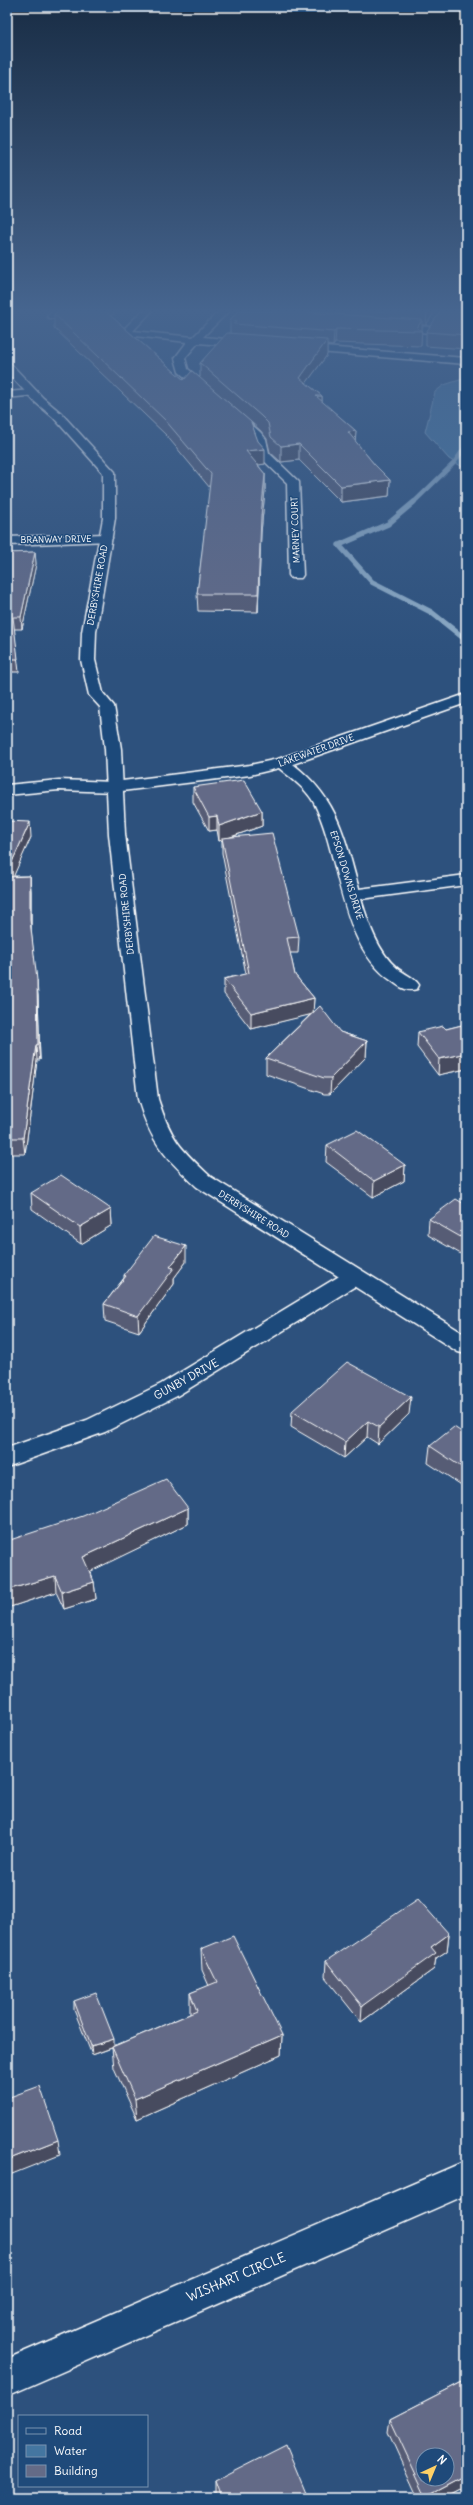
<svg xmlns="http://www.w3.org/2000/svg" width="473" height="2505" viewBox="0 0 473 2505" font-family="Delius,sans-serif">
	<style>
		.water { fill: #4476a1; stroke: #8fadc7 }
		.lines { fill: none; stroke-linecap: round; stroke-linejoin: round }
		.stream-far1 { stroke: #8fadc7; stroke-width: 4.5 }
		.stream { stroke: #8fadc7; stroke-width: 5.5 }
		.minor-casing { stroke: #fff; stroke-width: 3 }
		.tertiary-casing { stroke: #fff; stroke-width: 3 }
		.minor { fill: #1f4a7a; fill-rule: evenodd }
		.tertiary { fill: #1f4a7a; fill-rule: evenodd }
		.wall { fill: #565c74; stroke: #fff }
		.shaded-wall { fill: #464b5e; stroke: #fff }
		.building { fill: #646b87; stroke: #fff; fill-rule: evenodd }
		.labels { text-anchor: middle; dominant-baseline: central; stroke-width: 3; stroke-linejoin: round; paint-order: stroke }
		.far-street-label { font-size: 9px; fill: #fff; stroke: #1f4a7a }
		.street-label { font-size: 11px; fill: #fff; stroke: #1f4a7a }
		.near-street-label { font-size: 13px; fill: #fff; stroke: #1f4a7a }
	</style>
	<rect width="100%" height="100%" fill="#2d517d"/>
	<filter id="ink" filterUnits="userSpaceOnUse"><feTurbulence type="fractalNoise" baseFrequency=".025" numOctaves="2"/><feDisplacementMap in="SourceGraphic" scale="8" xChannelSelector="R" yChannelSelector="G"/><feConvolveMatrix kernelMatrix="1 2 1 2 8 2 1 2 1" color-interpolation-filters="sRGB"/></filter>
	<g filter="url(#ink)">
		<path class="water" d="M466,378V469L449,459L425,432L435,392L444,385Z"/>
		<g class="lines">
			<path class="stream-far1" d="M413,503L454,463L466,446"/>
			<path class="stream" d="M414,502L388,524L339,545L372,582L431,612L465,639"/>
			<defs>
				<path id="minor" d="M53,311H63L55,318H49L47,316Z
					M142,311H152L133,331L193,337L219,311H229L203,337L248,341L253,344L248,347L198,343L185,358L188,369L260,432L266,439L269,453L299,482L303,575L301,578H291L289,575L287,483L259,456L252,436L179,372L175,358L187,342L126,335L123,330Z
					M392,324L430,327L435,330L430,333L388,329L387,327Z
					M298,345L466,358V364L294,350V346Z
					M32,390L36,391V395L7,398V392Z
					M106,534L112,538L110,541L7,545V537Z
					M466,694V703L293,764C339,800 344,836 359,889L466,875V885L361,899C368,922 378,952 397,968C404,974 414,977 419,985L417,989C406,992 400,987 392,981C339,945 341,859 315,805C308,790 292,779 279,768L250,775L114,792L59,790L7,795V785L59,780L114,782L250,765L278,759Z
					M354,1270L362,1272L365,1277L362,1282L177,1396L105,1432L7,1467V1448L87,1420L161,1384L346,1272Z
					M466,2161V2195L7,2396V2359Z"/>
				<path id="tertiary" d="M7,363L11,364L43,398L61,413L115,472V518L96,632L95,660L103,693L114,706L121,749L125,834L158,1099C171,1140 181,1149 211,1177L466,1335V1354L458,1352L197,1187C164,1156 151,1143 138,1099L109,834L105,749L100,707L89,695L81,660L82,632L103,518V473L53,417L35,402L7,372Z"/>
			</defs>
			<use href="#minor" class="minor-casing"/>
			<use href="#tertiary" class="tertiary-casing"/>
			<use href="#minor" class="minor"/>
			<use href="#tertiary" class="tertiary"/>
		</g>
		<path class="wall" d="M238,311H435L426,325H422L421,346L335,343L333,346L327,345V355L306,383L322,396V402L356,431L355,441L374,464L390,480L389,496L341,502L299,460L281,462L270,452L267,439L261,431L251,422L265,464L258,465L265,474V490L261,533L258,612L198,611L197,594L210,488L166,435L54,328V314L111,316L184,380L200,377V363L230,333V320Z
			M466,311V349L426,346V332Z
			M35,552L36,564L22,629H14L19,672H7V553Z
			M193,787L262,811V826L228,838L299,937L298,953H290L295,975L314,998L313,1012L340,1032L367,1041L366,1057L330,1094H324L266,1074V1058L311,1014L251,1029L224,994V979L246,974L222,853V840L219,841L217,830L209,831L193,802Z
			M7,821L31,837L13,876H30L31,891V930L38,996L40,1060H37L25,1154H7Z
			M466,1024V1069L438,1075L417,1047L418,1032L446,1029Z
			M327,1145L405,1165L404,1181L373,1197L326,1162Z
			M31,1193L111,1209L112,1225L81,1244L32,1209Z
			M466,1205V1257L428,1235L429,1219Z
			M186,1262L174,1278V1284L139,1332L105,1321L104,1304L124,1278V1275Z
			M292,1411L409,1414L378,1444L367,1437L344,1458L291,1427Z
			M466,1435V1488L428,1463L430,1446Z
			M188,1508V1524L90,1571L94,1582L96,1599L64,1609L56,1592L7,1608V1541Z
			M449,1934L447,1951L436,1958L434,1969L361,2022L325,1977L326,1961Z
			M201,1949L282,2035L281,2055L137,2119L114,2068L112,2048L92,2055L74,2010V2001L114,2046L190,2014V1993L209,1986L202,1970Z
			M466,2380V2486L443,2498H418L388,2432L390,2419Z
			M215,2481L308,2498H215Z"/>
		<path class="shaded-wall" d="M103,311H117L103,322Z
			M428,311H435L426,325L427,312Z
			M422,320V331L417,328Z
			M336,329L335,343L333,346L334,332Z
			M327,340V355L299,393L300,378Z
			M316,396H322V411Z
			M356,431L355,446L348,432Z
			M299,444V460L281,462V446Z
			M265,449V464L245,467L246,451Z
			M265,474V490L261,533L258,612L261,516Z
			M390,480L389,496L341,502V486Z
			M35,552L36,564L22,629L21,617Z
			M262,811V826L219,841V826Z
			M217,816V830L209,831V817Z
			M30,822L31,837L7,891V873Z
			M30,876L31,891V935L30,920Z
			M37,980L38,996L40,1060L38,1044Z
			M314,998L313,1014L251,1029V1013Z
			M367,1041L366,1057L330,1094L331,1078Z
			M36,1045L37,1060L25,1154L23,1138Z
			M466,1053V1069L438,1075L439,1059Z
			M405,1165L404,1181L373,1197L374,1181Z
			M111,1209L112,1225L81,1244L80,1227Z
			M186,1246V1262L174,1278V1284L139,1332L138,1316L170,1267Z
			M411,1397L409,1414L378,1444L379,1427Z
			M368,1421L367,1437L344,1458L345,1442Z
			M188,1508V1524L85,1574L83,1557Z
			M55,1576L56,1592L7,1608V1590Z
			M94,1582L96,1599L64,1609L62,1592Z
			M449,1934L447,1951L436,1958L434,1969L361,2022L362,2006L431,1947Z
			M282,2035L281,2055L137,2119L135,2099Z
			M114,2039V2047L92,2055L91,2046Z
			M58,2140L60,2155L7,2176V2160Z
			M466,2475V2486L443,2498H425L426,2496Z"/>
		<path class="building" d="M58,311H105L184,380L192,371L251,422L258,441L265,449L246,451L265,474L261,516L258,594H197L211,474L165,420L54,314Z
			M238,311H302L303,312L422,320L417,328L422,331L336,329L334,332L234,324L237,321L230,320Z
			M413,311H428L427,312Z
			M441,311H466V335L426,332Z
			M227,333L327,340L300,378L322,396H316L356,431L348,432L374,464L390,480L341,486L299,444L281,446L271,437L268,423L261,416L200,363Z
			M35,552L21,617H13L18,659H7V553Z
			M244,780L262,811L219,826L217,816L209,817L193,787Z
			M7,821L30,822L7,873Z
			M272,833L299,937L287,938L295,975L314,998L251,1013L224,979L249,973L222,838Z
			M30,876V920L37,980L38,1044L36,1045L23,1138H7V877Z
			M320,1006L340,1032L367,1041L331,1078H324L266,1058Z
			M466,1024V1053L439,1059L418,1032L443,1026L446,1029Z
			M357,1130L405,1165L374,1181L327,1145Z
			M61,1175L111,1209L80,1227L31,1193Z
			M456,1199L466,1205V1240L429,1219Z
			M154,1236L186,1246L170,1267L174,1268L138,1316L104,1304L126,1276L124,1275Z
			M347,1362L411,1397L379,1427L368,1421L345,1442L292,1411Z
			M454,1427L466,1435V1470L430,1446Z
			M166,1479L188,1508L83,1557L94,1582L62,1592L55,1576L7,1590V1541L83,1516Z
			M418,1899L449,1934L431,1947L436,1953L362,2006L326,1961Z
			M233,1936L282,2035L135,2099L112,2047L197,2011L190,1993L217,1982L201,1949Z
			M96,1993L114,2039L91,2046L74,2001Z
			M40,2086L58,2140L7,2160V2098Z
			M466,2380V2475L426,2496L390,2419ZM423,2455H447V2479H423Z
			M286,2445L308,2498H221L215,2481Z"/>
	</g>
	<linearGradient id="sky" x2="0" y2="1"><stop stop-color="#192d45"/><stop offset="0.47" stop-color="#46658f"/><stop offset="1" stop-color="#46658f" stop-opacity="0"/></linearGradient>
	<rect width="473" height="661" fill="url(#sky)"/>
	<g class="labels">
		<g class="far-street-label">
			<text transform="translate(295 530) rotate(-92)">MARNEY COURT</text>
			<text transform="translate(56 539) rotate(-1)">BRANWAY DRIVE</text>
			<text transform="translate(97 585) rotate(-80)">DERBYSHIRE ROAD</text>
			<text transform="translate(316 750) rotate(-20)">LAKEWATER DRIVE</text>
			<text transform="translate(347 875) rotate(73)">EPSON DOWNS DRIVE</text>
			<text transform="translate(126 914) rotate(-96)">DERBYSHIRE ROAD</text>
			<text transform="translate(254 1214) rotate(32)">DERBYSHIRE ROAD</text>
		</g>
		<g class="street-label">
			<text transform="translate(186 1379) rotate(-29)">GUNBY DRIVE</text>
		</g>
		<g class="near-street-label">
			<text transform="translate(236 2277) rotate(-23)">WISHART CIRCLE</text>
		</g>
	</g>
	<rect width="473" height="2505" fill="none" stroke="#1f4a7a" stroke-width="24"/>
	<rect x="12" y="12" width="449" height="2481" fill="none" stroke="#fff" stroke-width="1.5" filter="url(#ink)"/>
	<rect x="18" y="2415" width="130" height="72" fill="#1f4a7a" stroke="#7992af"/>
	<rect x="26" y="2428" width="20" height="6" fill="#1f4a7a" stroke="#7992af"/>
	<text x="54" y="2435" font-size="12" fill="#ffffff">Road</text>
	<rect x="26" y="2445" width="20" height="12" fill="#4476a1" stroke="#7992af"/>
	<text x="54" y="2455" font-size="12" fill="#ffffff">Water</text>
	<rect x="26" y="2465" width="20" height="12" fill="#646b87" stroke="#7992af"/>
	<text x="54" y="2475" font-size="12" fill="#ffffff">Building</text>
	<g transform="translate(435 2467) rotate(44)"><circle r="19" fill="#1f4a7a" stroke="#7992af"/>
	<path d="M0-3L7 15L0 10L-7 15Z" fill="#ffd166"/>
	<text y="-6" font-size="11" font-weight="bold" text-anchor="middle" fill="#ffffff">N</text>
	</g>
</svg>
